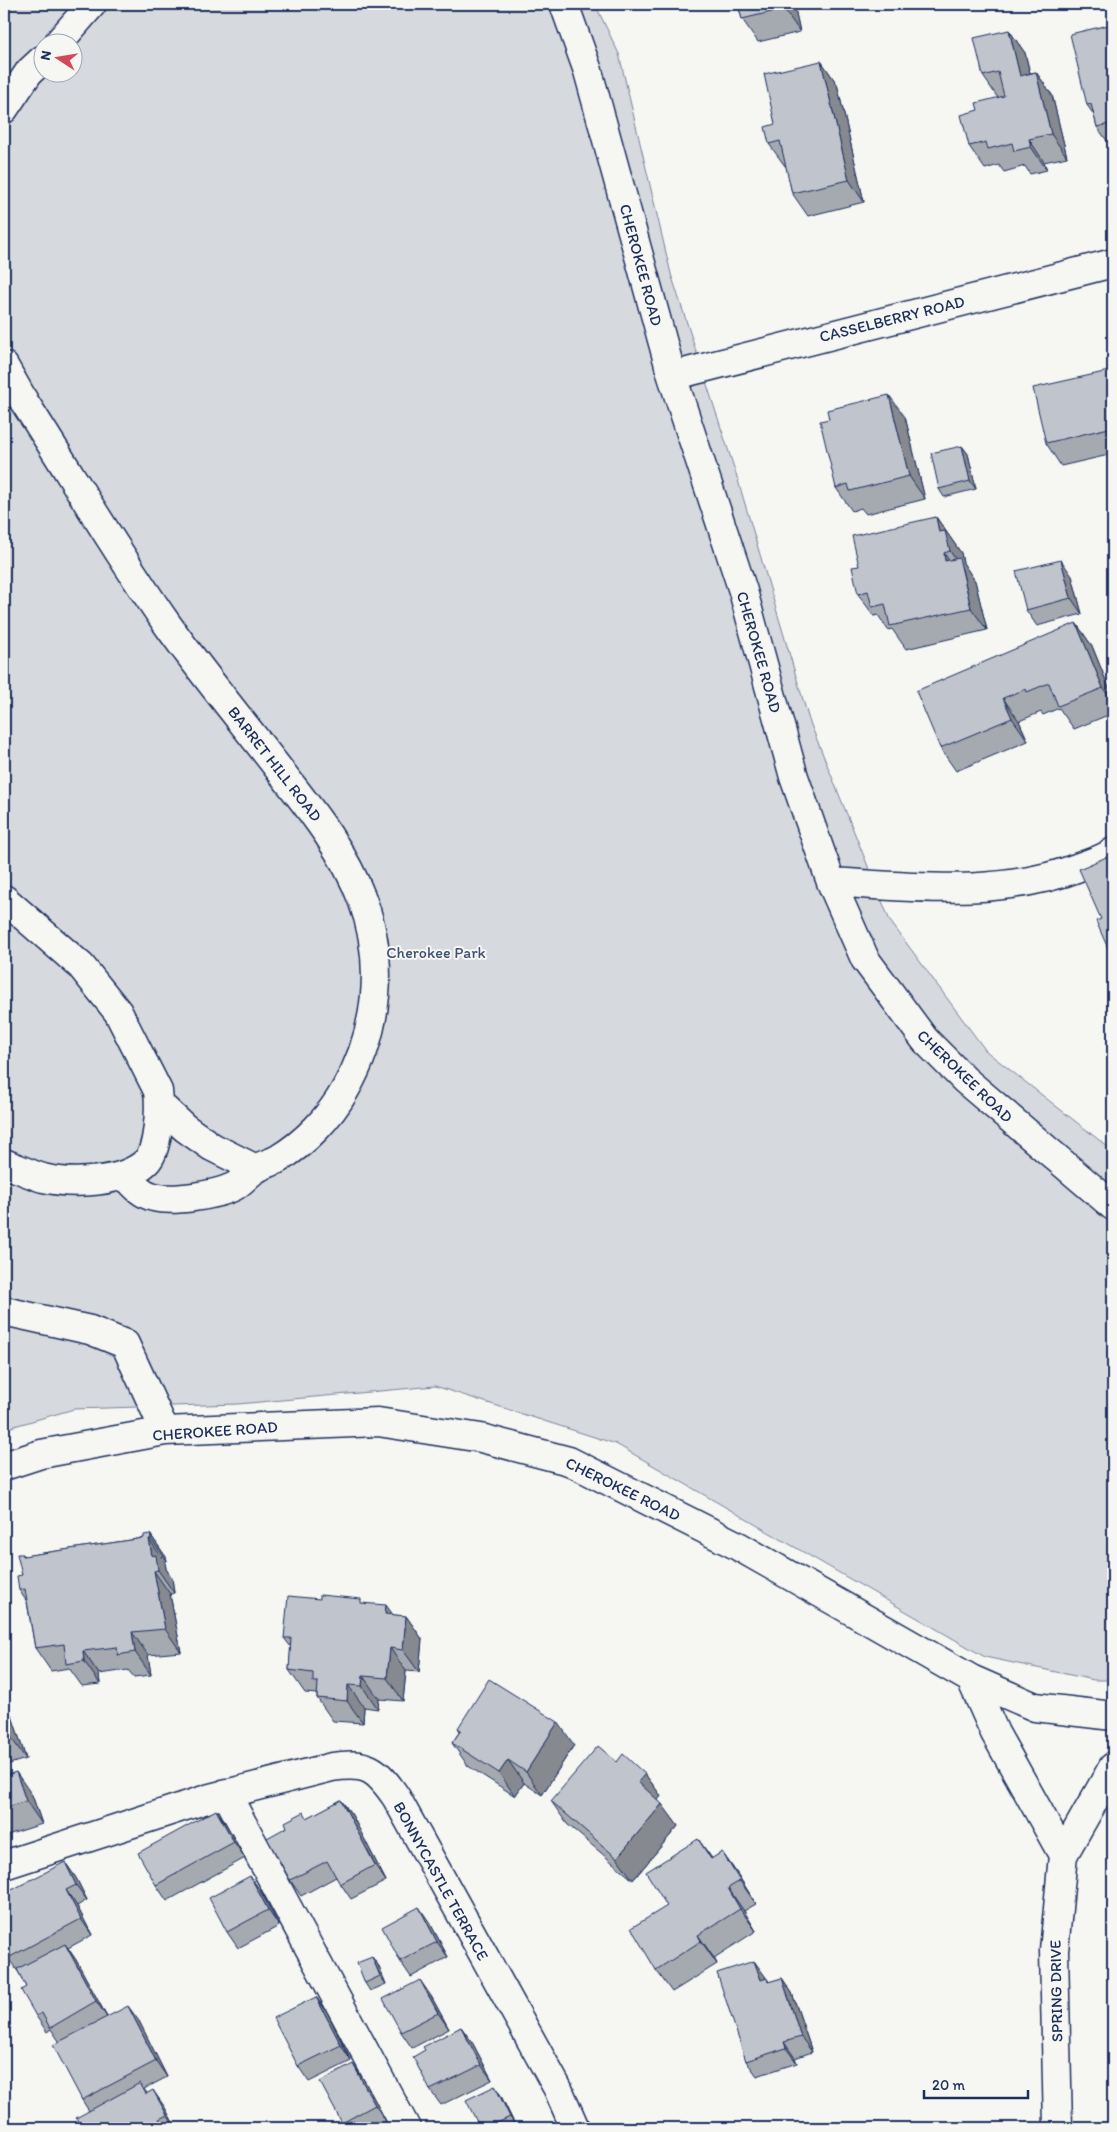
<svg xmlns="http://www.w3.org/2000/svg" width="1117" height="2132" viewBox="0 0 1117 2132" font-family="Itim,sans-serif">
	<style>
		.green { fill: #d6d9dd; stroke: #78849e; fill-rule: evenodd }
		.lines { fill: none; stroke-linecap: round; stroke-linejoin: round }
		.minor-casing { stroke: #1b2f5e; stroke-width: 31 }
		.minor { stroke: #f6f6f2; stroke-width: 28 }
		.wall { fill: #a5a9b0; stroke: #1b2f5e }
		.shaded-wall { fill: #868990; stroke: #1b2f5e }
		.building { fill: #c0c4cd; stroke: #1b2f5e }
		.labels { text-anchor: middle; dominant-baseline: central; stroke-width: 4; stroke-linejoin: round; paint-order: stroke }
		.street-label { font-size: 16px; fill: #1b2f5e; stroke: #f6f6f2 }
		.park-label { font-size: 16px; fill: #405177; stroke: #f6f6f2 }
	</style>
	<rect width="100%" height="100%" fill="#f6f6f2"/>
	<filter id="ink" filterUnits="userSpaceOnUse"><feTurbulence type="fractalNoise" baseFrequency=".02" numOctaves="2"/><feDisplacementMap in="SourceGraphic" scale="10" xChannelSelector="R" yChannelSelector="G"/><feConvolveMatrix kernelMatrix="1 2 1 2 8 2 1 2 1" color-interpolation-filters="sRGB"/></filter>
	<g filter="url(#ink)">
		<path class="green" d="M4,4H595L619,54L671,274L737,477L809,720L890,921L986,1051L1113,1151V1680H1094L985,1657L616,1444L435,1386L238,1404L74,1409L4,1429ZM42,42H72V72H42Z"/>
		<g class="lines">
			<defs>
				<path id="minor" d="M564,4L588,71L672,376L743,591L794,777L831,882L865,959L925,1040L965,1080L1113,1206
					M59,42L92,4
					M4,109L29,72L42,60
					M4,366L25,403C72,476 117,553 167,624C204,676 246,726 285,777C315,815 345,854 362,899C386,962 378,1033 345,1090C330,1117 305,1143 278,1159C271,1163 261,1165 254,1170C247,1175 241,1183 233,1187C216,1195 173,1202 154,1197C141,1194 134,1185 125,1175
					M672,376L1113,263
					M831,882C914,887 1002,898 1082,866C1092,862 1104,859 1113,852
					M4,899L81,966L118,1012L158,1091C160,1108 159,1150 146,1162C124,1183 72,1185 43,1178C30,1174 17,1168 4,1163
					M160,1105L185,1128L212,1147L256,1169
					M4,1311L90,1330L125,1344L165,1431
					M4,1466L41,1454L165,1431L378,1422L481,1438L569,1461L738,1546L971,1679L1035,1707L1113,1716
					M971,1679L995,1733L1063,1855
					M226,1793L406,2128
					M4,1865L210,1798L332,1767C367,1762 376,1768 396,1797L558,2089L575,2128
					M1058,2128L1054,1951L1063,1855L1113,1767"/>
			</defs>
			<use href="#minor" class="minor-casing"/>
			<use href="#minor" class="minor"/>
		</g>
		<path class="wall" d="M738,4H794L800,32L758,42L742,19Z
			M1113,24V149L1097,127L1094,115L1087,105Z
			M1009,30L1025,53L1030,73L1036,72L1052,95L1067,157L1044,162L1047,170L1030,174L1025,166L1004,172L999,165L985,169L969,146L978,110L998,98L983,76Z
			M821,61L837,84L864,202L808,216L792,193L786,166H785L769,144L775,124Z
			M1113,370V454L1061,466L1046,443Z
			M905,417L925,499L866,514L861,508L852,511L836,488L829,419Z
			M962,446L968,454L976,489L944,497L939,489Z
			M936,517L961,553L963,563L975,581L987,630L906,649L892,629L888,630L878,615L874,616L858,594L859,566Z
			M1072,576L1082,614L1037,626L1026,610Z
			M1076,623L1092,646L1113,698V713L1074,729L1059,708L1043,715L1041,712L1019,721L1028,741L956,771L940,748Z
			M150,1534L166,1557L167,1561L165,1562L166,1569L172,1578L174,1593L170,1594L181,1652L148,1655L151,1675L134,1677L128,1670L99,1674L100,1684L82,1686L69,1668L51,1671L35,1648L27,1602L19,1590L22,1575L23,1554L24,1556L144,1538Z
			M364,1603L393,1615L406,1616L422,1639L419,1672L406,1671L403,1701L379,1699L378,1709L364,1707L363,1723L333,1721L317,1698V1694L305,1693L289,1670L291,1647L284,1638Z
			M4,1705L12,1716L26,1759L6,1765L9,1774L32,1795L42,1824L4,1836Z
			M458,1728L574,1745L542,1795L524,1783L515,1796L468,1766L452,1743L460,1731Z
			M617,1762L645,1774L661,1796L658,1800L678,1826L633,1880L567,1824L551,1801Z
			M341,1800L352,1815L386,1881L351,1899L336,1877L301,1896L290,1880L308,1818Z
			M216,1810L227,1826L245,1858L167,1901L156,1885Z
			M698,1839L712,1859L722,1852L738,1875L756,1904L744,1911L756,1931L714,1958L717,1964L672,1992L656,1970L667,1906Z
			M65,1862L76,1878L87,1900L77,1906L92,1935L68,1948L76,1960L107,2017L139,2021L167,2077L144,2089L147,2093L164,2106L176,2128H82L89,2111L82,2100L59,2041L51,2029L47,2032L36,2016L26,1987L19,1973L8,1958Z
			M250,1876L261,1892L279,1926L238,1948L227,1932Z
			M430,1923L448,1957L411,1977L400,1961Z
			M372,1957L378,1965L386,1984L370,1991L365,1983Z
			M754,1961L766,1978L770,1982L782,1978L792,1993L812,2052L795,2058L797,2063L757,2076L746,2061Z
			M431,1996L449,2029L412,2048L401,2032Z
			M316,1997L327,2012L351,2061L309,2082L298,2066Z
			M461,2027L472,2042L492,2080L441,2105L430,2090L425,2050Z
			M364,2080L386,2121L372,2128H345L342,2123Z
			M500,2094L515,2125L508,2128H480Z"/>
		<path class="shaded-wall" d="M783,4H794L800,32L784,9Z
			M1009,30L1025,53L1036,98L1020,76Z
			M821,61L837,84L864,202L849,180Z
			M1036,72L1052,95L1067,157L1051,134Z
			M1029,139L1044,162L1047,170L1031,147Z
			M889,395L905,417L925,499L909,476Z
			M962,446L968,454L976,489L970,481Z
			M936,517L961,553L963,563L975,581L987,630L971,608L962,569L950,551L939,532Z
			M944,553L959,576L945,561Z
			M1061,560L1072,576L1082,614L1071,598Z
			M1076,623L1092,646L1113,698V703L1103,688Z
			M1003,698L1019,721L1028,741L1012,718Z
			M150,1534L166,1557L167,1561L151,1539Z
			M149,1539L165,1562L166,1569L172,1578L174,1593L158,1570L152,1556Z
			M154,1571L170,1594L181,1652L165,1629Z
			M386,1605L402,1627L385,1614Z
			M406,1616L422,1639L419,1672L403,1650Z
			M132,1632L148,1655L151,1675L135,1652Z
			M390,1648L406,1671L403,1701L387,1678Z
			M83,1651L99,1674L100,1684L84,1661Z
			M363,1676L379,1699L378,1709L362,1686Z
			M348,1685L364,1707L363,1723L347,1701Z
			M4,1705L12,1716L26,1759L10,1736L4,1717Z
			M558,1722L574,1745L542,1795L526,1772Z
			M508,1760L524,1783L515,1796L499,1773Z
			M4,1761L6,1765L12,1783L4,1771Z
			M16,1772L32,1795L42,1824L26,1801Z
			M645,1774L661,1796L654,1805L638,1782Z
			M341,1800L352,1815L386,1881L375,1865Z
			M662,1804L678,1826L633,1880L617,1858Z
			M216,1810L227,1826L245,1858L234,1842Z
			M698,1839L714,1861L711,1859Z
			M722,1852L738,1875L756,1904L740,1881Z
			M65,1862L76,1878L87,1900L76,1885Z
			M250,1876L261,1892L279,1926L268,1910Z
			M728,1888L744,1911L756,1931L740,1909Z
			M66,1890L77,1906L92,1935L81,1919Z
			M419,1907L430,1923L448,1957L437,1942Z
			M698,1935L714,1958L717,1964L701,1941Z
			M65,1944L76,1960L107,2017L96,2001Z
			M372,1957L378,1965L386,1984L380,1976Z
			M754,1961L765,1976L772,1995L761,1980Z
			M782,1978L792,1993L812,2052L801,2037Z
			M420,1980L431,1996L449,2029L438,2013Z
			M316,1997L327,2012L351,2061L341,2045Z
			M128,2006L139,2021L167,2077L156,2061Z
			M461,2027L472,2042L492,2080L481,2065Z
			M784,2042L795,2058L797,2063L786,2048Z
			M353,2064L364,2080L386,2121L375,2105Z
			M495,2086L500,2094L515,2125L510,2117Z
			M153,2090L164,2106L176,2128L167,2115Z"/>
		<path class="building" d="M738,4H783L784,9L742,19Z
			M1113,24V123L1097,127L1091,104L1087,105L1070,34Z
			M1009,30L1020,76L1036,72L1051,134L1029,139L1031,147L1014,151L1012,143L988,149L986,142L969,146L961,115L978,110L976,103L1004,96L998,72L983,76L974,38Z
			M821,61L849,180L792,193L780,141L769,144L765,127L775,124L764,74Z
			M1113,370V427L1046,443L1033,388Z
			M889,395L909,476L850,491L848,484L836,488L820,421L829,419L827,410Z
			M962,446L970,481L939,489L931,453Z
			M936,517L939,532L945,531L950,551L944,553L945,561L959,558L971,608L890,626L885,604L872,607L868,591L858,594L852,567L859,566L852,536Z
			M1061,560L1071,598L1026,610L1016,571Z
			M1076,623L1103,688L1058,706L1049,683L1027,692L1026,689L1003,698L1012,718L940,748L916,691Z
			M1111,855L1113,861V960L1096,921L1101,919L1079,869Z
			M150,1534L151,1539H149L152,1556L156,1555L158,1570L154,1571L165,1629L132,1632L135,1652L118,1655L117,1647L83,1651L84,1661L66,1664L64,1644L35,1648L25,1589L19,1590L17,1576L22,1575L17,1554H23V1556L144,1538V1535Z
			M320,1595L361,1599V1603L386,1605L385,1614L406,1616L403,1650L390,1648L387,1678L363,1676L362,1686L348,1685L347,1701L317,1698L318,1682H313V1673L289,1670L291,1638H284L288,1596L320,1599Z
			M489,1679L558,1722L526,1772L508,1760L499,1773L452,1743L461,1730L458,1728Z
			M4,1717L10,1736L4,1738Z
			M598,1746L617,1762L623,1754L635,1765L645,1774L638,1782L662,1804L617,1858L551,1801Z
			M16,1772L26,1801L4,1808V1776Z
			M341,1800L375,1865L340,1884L327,1861L290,1880L267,1838L287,1827L285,1822L304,1812L307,1818Z
			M216,1810L234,1842L156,1885L138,1853Z
			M698,1839L711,1859L722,1852L740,1881L728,1888L740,1909L698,1935L701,1941L656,1970L631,1928L667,1906L646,1872Z
			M65,1862L76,1885L66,1890L81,1919L8,1958L4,1950V1894Z
			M250,1876L268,1910L227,1932L209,1898Z
			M419,1907L437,1942L400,1961L382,1927Z
			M65,1944L96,2001L50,2028L42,2013L36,2016L21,1990L26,1987L17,1969Z
			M372,1957L380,1976L365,1983L357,1963Z
			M754,1961L761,1980L767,1978L768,1982L782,1978L801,2037L784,2042L786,2048L746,2061L717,1973Z
			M420,1980L438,2013L401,2032L383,1999Z
			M316,1997L341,2045L298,2066L273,2018Z
			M128,2006L156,2061L82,2100L53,2045Z
			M461,2027L481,2065L430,2090L413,2057L425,2050L423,2047Z
			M353,2064L375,2105L342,2123L320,2082Z
			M140,2083L146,2094L153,2090L167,2115L159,2119L165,2128H82L76,2118Z
			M495,2086L510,2117L486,2128H480L466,2100Z"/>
	</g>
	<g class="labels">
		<g class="street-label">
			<text transform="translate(641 265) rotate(75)">CHEROKEE ROAD</text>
			<text transform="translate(892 319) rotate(-14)">CASSELBERRY ROAD</text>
			<text transform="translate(759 652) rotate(74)">CHEROKEE ROAD</text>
			<text transform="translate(275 764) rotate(52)">BARRET HILL ROAD</text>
			<text transform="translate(965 1076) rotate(44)">CHEROKEE ROAD</text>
			<text transform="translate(215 1431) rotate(-4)">CHEROKEE ROAD</text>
			<text transform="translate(623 1489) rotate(26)">CHEROKEE ROAD</text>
			<text transform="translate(441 1881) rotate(61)">BONNYCASTLE TERRACE</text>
			<text transform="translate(1056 1991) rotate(-91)">SPRING DRIVE</text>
		</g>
		<g class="park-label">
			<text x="436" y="952">Cherokee Park</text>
		</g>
	</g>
	<rect width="1117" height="2132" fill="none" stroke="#f6f6f2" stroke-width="20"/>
	<rect x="10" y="10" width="1097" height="2112" fill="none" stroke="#1b2f5e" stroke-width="2" filter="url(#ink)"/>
	<g transform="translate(58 58) rotate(282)"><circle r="24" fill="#f6f6f2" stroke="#9ea6b7"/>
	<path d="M0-4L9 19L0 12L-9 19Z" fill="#d1495b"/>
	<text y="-8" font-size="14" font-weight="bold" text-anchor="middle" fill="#1b2f5e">N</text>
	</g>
	<path d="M924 2090v8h104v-8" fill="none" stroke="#1b2f5e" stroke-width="2.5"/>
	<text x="932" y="2090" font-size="15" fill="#1b2f5e" stroke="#f6f6f2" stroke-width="4" paint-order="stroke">20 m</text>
</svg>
